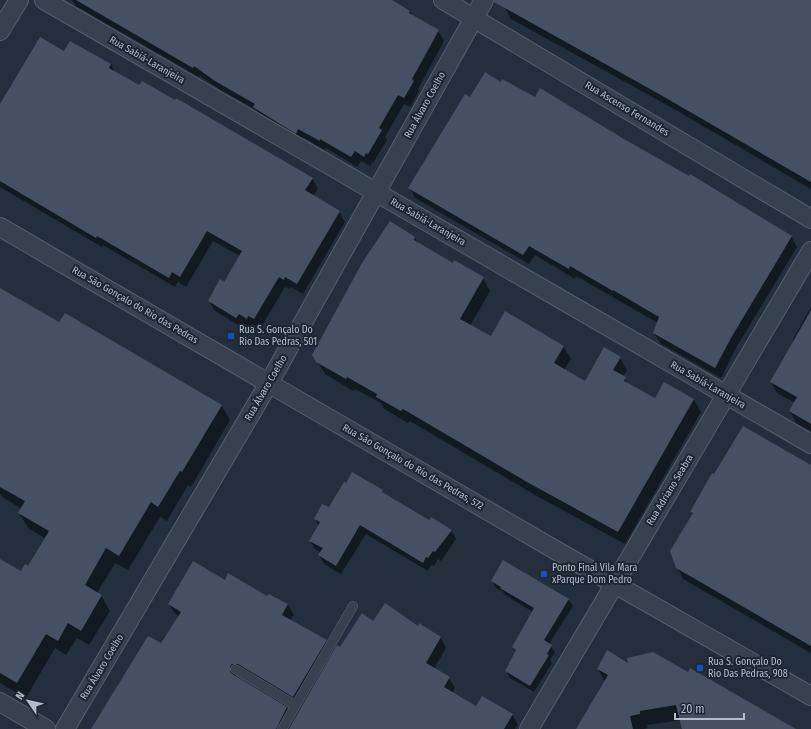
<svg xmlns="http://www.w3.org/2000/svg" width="811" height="729" viewBox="0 0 811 729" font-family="'Fira Sans Condensed',sans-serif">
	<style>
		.shadow { fill: #0007 }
		.building { fill: #455162 }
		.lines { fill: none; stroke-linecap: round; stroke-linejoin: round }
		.service-casing { stroke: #565f6c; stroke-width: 10 }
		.minor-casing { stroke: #565f6c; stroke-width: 20 }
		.service { stroke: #38414e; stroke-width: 9 }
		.minor { stroke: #38414e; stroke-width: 18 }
		.transit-dot { fill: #1a4fb4; stroke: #1d2633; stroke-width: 1.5 }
		.labels { text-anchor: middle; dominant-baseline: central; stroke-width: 4; stroke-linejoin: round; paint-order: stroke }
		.street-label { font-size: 10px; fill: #b4bcc9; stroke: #1d2633 }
		.poi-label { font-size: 10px; fill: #b4bcc9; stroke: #1d2633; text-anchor: start }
	</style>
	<rect width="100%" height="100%" fill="#242f3e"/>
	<path class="shadow" d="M72,0H390L410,11L413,17L438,31L444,41L418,89L419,91L410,107L404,104L385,137L387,140L373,163L372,162L370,166L361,161L357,167L326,148L325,150L304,138L301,143L260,117L257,110L222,91L200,76L199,77L76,6Z
		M509,0H806L811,3V189L667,105L511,19L505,8Z
		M64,53L111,64L115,73L312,178L318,189L313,196L339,212L345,222L303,294L291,287L290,289L285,287L260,329L254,326L253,328L245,324L243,328L215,311L209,301L224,283L240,256L213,241L186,287L178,282L175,287L103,245L102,247L0,187V106Z
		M501,83L624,140L791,236L797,247L736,348L721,378L660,343L654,333L658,323L576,276L575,279L535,255L529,264L415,198L410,188L470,98Z
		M390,222L415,238L418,243L453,264L483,278L490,291L470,326L491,337L563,346L571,359L564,370L585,382L620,358L627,370L623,377L628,384L656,399L665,383L694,400L701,412L625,544L535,495L410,421L408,423L384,409L381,403L355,389L353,391L325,374L313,355Z
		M0,289L59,324L221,405L230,420L191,487L188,485L167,521L160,517L128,570L115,563L97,593L101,595L110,611L89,645L77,638L66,655L55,648L26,698L0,683V560L21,572L29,568L46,539L28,528L19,513L22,509L2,497L0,494Z
		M811,307V431L796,423L790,411L795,403L777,393L771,382L794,342L793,339Z
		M811,466V653L683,579L677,567L693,515L691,512Z
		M382,491L385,495L430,522L451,530L456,539L441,561L438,559L434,566L431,565L428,571L366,534L341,574L324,564L319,555L321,553L315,549L310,541L319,526L315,519L329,509Z
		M225,581L268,597L269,595L288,605L294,615L290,620L326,640L332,650L299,706L238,673L235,677L287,708L293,718L286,729H99L162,645L179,616L175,614L169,604Z
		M492,581L569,600L573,606L549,644L555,652L550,660L552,663L534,692L510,678L506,671L516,652L513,647L533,612L505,595L503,592L496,588Z
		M373,622L418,627L441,638L446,648L434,669L449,678L455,688L452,693L476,707L512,714L518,725L515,729H290L340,649Z
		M630,665L688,673L794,729H683L681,720L647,725L648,728L644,729H578L605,682L598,669Z"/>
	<path class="building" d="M76,0H392L410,11L409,13L439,30L412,79L414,81L404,98L398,95L379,128L382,130L368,154L366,153L364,157L355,151L351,157L320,139V141L298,129L296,134L253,107L255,104L215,81L194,66L193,68Z
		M494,0H811V182L659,94L494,2Z
		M40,37L64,51L70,41L111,64L109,68L139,85L142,81L175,100L176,98L313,178L305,190L340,211L297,284L285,277L284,280L279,277L254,319L248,316L247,319L239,314L236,318L208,301L220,279L224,282L242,251L207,231L180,277L172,272L169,278L97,236L96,238L0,181V104Z
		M485,72L501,82L502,79L535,97L540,88L624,139L689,176L690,174L792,236L731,338L715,368L653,333L659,317L613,290V291L570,266L569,269L529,246L523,255L408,188L465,94L470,97Z
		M390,221L415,237L414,240L453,263L454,260L484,277L460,319L491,336L505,311L564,346L554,363L585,381L604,347L621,357L613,370L626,377L624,381L655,398L664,382L694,399L618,532L527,482L403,409L401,411L376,397L377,394L347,377L346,379L316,362L312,355L362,263Z
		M0,288L59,322L65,313L222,405L182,472L180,471L158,507L151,502L119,556L106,548L85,585L102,595L81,631L68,623L58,641L46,634L17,683L0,673V559L21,571L25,564L28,566L49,531L18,513L25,501L0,487Z
		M811,310V424L789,411L797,397L770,382Z
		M743,426L811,465V646L676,568L670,551L693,513L690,512L712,473L714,474Z
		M352,472L383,490L382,492L429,520L431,517L452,530L435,552L433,551L428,558L426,557L423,563L360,525L336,566L318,555L323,548L309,541L320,522L314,519L322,504L329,507L344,482L346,483Z
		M503,560L569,599L544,640L552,645L547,654L549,655L530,686L505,671L516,650L512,647L534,608L500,588L501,587L491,581Z
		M193,561L225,580L228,573L267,596L269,594L288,604L282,615L327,640L293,697L238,664H232L230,666V672L232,674L287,707L276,729H91L148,636L161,643L181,612L168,604Z
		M385,603L418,626L419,623L441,637L426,663L450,677L444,687L476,706L482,696L513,714L504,729H289L337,645L340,647L362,613L373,621Z
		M607,650L628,663L627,658L653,652L688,672L690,668L796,729H682L676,705L640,711V714L630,716L633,729H576L608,675L597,669Z"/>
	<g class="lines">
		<defs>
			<path id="service" d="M235,669L295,705
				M282,729L353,606"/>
			<path id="minor" d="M44,0L811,444
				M443,0L811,219
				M0,31L19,0
				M0,227L557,551L811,696
				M0,702L46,729
				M65,729L269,383L484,0
				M529,729L811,251"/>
		</defs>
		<use href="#service" class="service-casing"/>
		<use href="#minor" class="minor-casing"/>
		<use href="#service" class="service"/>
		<use href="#minor" class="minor"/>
	</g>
	<g class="transit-dot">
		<rect x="227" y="332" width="8" height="8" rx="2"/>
		<rect x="540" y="570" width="8" height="8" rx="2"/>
		<rect x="696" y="664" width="8" height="8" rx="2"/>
	</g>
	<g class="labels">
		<g class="street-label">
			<text transform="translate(147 60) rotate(30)">Rua Sabiá-Laranjeira</text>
			<text transform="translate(425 105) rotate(-61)">Rua Álvaro Coelho</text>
			<text transform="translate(627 109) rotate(31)">Rua Ascenso Fernandes</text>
			<text transform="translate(428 222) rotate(30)">Rua Sabiá-Laranjeira</text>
			<text transform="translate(135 305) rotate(30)">Rua São Gonçalo do Rio das Pedras</text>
			<text transform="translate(708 385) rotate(30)">Rua Sabiá-Laranjeira</text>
			<text transform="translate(266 388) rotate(-60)">Rua Álvaro Coelho</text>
			<text transform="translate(413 467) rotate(30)">Rua São Gonçalo do Rio das Pedras, 572</text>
			<text transform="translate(670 490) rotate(-59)">Rua Adriano Seabra</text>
			<text transform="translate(102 667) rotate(-59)">Rua Álvaro Coelho</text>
		</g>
		<g class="poi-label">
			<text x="239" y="330">Rua S. Gonçalo Do<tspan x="239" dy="12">Rio Das Pedras, 501</tspan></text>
			<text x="552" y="568">Ponto Final Vila Mara<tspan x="552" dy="12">xParque Dom Pedro</tspan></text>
			<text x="708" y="662">Rua S. Gonçalo Do<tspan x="708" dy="12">Rio Das Pedras, 908</tspan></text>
		</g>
	</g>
	<g transform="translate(28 701) rotate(304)" stroke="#1d2633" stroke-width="3" paint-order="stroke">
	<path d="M0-3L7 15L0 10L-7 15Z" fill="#b4bcc9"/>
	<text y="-6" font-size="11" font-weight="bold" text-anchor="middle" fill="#b4bcc9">N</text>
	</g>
	<path d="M675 713v6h69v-6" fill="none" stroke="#b4bcc9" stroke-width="2"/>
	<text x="681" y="713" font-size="12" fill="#b4bcc9" stroke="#1d2633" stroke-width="3" paint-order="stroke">20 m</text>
</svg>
